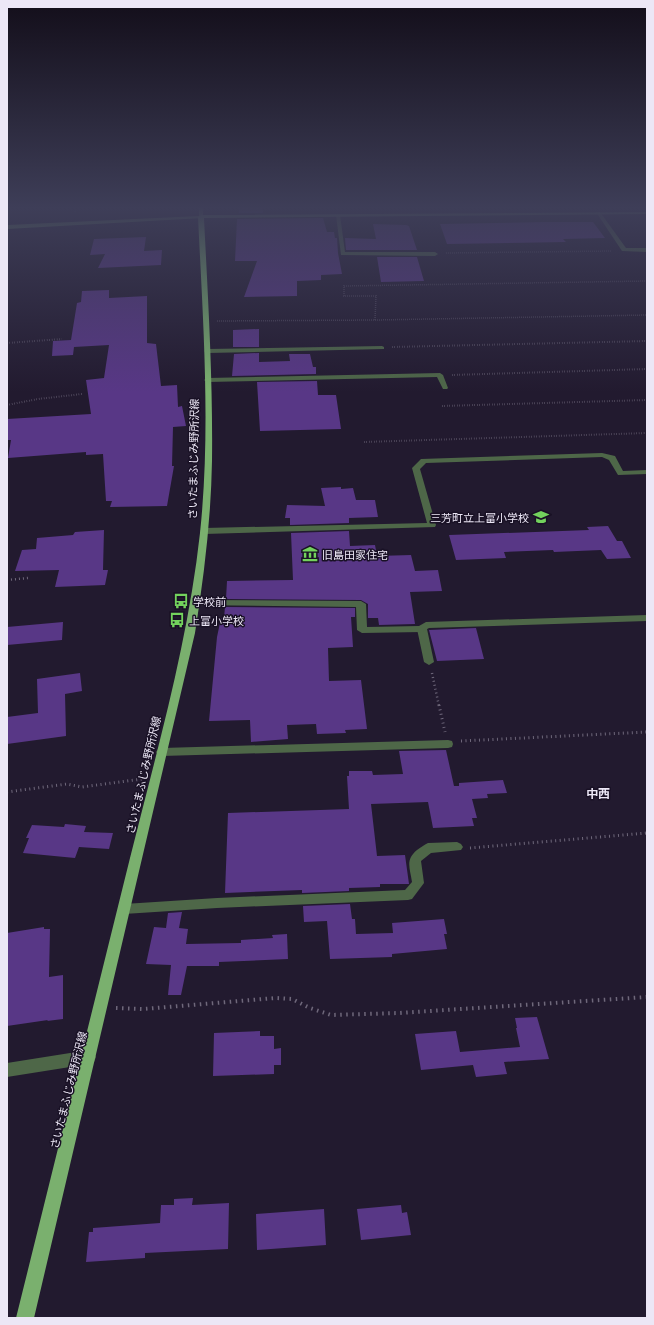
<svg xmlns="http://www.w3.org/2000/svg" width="654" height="1325" viewBox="0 0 654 1325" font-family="'Noto Sans','Noto Sans JP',sans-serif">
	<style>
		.building { fill: #583786 }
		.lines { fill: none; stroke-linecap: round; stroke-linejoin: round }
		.path-far4 { stroke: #6f687b; stroke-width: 1.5; stroke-dasharray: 0.5 1.5; stroke-linecap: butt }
		.path-far3 { stroke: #6f687b; stroke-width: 2; stroke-dasharray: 0.5 2; stroke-linecap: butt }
		.path-far2 { stroke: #6f687b; stroke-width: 2.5; stroke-dasharray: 1 3; stroke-linecap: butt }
		.path-far1 { stroke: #6f687b; stroke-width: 3; stroke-dasharray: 1 3.5; stroke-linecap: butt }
		.path { stroke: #6f687b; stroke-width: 4; stroke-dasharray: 1.5 4.5; stroke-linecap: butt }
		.lane { fill: #4e6748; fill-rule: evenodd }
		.street { fill: #4e6748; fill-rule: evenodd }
		.secondary { fill: #67905d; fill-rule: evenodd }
		.primary { fill: #7ab06e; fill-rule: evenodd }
		.labels { text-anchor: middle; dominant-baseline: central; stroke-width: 3; stroke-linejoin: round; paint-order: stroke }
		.street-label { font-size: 11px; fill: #ece7f6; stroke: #191125 }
		.poi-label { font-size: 11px; fill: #ece7f6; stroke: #191125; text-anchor: start }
		.neighbourhood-label { font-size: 12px; font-weight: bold; fill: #ece7f6; stroke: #191125 }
	</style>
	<rect width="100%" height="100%" fill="#221a2f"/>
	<path class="building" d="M239,207H263V213H239Z
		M323,218L327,232H334L335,238H337L338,253L342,274L321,275V280L297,281V296L244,297L257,261H235L237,219Z
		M546,222H593L605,238L563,239L566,242L447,244L440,224Z
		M373,224L406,225L409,226L417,250H346L345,238L376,239Z
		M146,237L144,251L162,250L161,265L98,268L105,254L90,255L94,239Z
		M377,257H417L424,281L381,282Z
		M109,290V298L147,296V343L156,344L161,386L177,385L178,407L182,406L186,426L173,427L172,466H174L167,506L110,507L112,501H106L103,454L86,455V452L8,458L11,440H7V419L91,414L86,380L104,378L109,345L74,347L73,355L52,356L53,341L71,340L77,303L81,302L82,291Z
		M259,329V347H233V330Z
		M259,353V362L290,361L289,354H310L313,367H316V374L232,376L234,354Z
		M317,381L318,395H336L341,429L260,431L257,382Z
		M341,487V489L353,488L356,500H375L378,517L349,518V523L290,525V518H285L287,505L325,506L321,488Z
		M608,526L617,541H622L631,558L607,559L601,550L554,552L553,550L504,552L506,558L456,560L449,535L589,530L587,527Z
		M104,530L103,570H108L105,585L55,587L59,570L15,571L22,550L36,549L37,538L73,535L75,532Z
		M349,531L350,546L375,545L377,556L411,555L415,571L438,570L442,591L410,592L415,624L379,625L378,618H368V604L361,600L226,599L227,581L293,580L291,533Z
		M225,607L355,608V617H351L353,647L328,648L329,681L361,680L367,729L345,730L346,733L317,734L316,724L287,725L288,739L251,742L250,720L209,721L217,637L221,618H224Z
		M63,622L62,640L7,645V627Z
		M476,628L484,659L437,661L429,630Z
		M80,673L82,691L65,694L66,736L7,744V717L38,713L37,679Z
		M446,750L454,786H459V783L503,780L507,793L487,794L488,798L472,799L477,818H472L474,826L433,828L428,802L371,804L377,856L405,855L409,884H380V887L349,888V891L302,893V890L225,893L228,813L349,809L347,776H349V771H372L373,775L403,774L399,751Z
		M65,824L86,826L84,832L113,833L109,849L79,847L75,858L23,853L29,838H26L32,825L64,827Z
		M350,904L352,919H355L356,934L393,933L392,923L444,919L447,934H444L447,949L392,954V957L330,959L327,921L304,922L303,906Z
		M182,912L179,928L188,929L186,944L241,943V940L273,938L272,935L287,934L288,959L219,962V966H187L181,995H168L171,965L146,964L154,927L166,928L168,913Z
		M44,927V929H50L49,977L63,975V1019L47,1021L48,1020L7,1026V933Z
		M537,1017L549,1059L504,1062L507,1074L476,1077L473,1065L421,1070L415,1034L456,1031L460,1052L520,1047L516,1028H517L515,1018Z
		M260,1031V1036H274V1049L281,1048V1065H274V1074L213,1076L214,1033Z
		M193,1198L192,1205L229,1203L228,1249L145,1253V1258L86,1262L89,1232H93V1228L160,1223L161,1205H174V1199Z
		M401,1205L402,1213L407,1212L411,1235L361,1240L357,1209Z
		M324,1209L326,1245L257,1250L256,1214Z"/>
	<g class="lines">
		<path class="path-far4" d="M75,207V213
			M446,253L611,251
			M375,320L647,315
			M217,321L375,320L376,296H344V286L647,281"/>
		<path class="path-far3" d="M7,343L62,339
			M392,347L647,341
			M452,375L647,369
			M7,405L38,399L82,394
			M442,406L647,400
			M364,442L647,433"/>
		<path class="path-far2" d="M7,580L28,578
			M432,673L439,706"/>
		<path class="path-far1" d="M439,705L445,732
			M461,741L647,732
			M7,792L67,784L82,787L142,779
			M470,848L647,833"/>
		<path class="path" d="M116,1008L143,1009L276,998L292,999L310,1008L331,1015L399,1013L647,997"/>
		<path class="lane" d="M422,626L427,629L434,662L429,665L424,662L417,629Z
			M89,1050L94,1052L96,1057L94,1062L89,1064L7,1077V1063Z"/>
		<path class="street" d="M596,212H600L626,248H647V252L622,251Z
			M338,214L340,215L345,252H435L438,254L435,256L341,255L336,215Z
			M382,346L384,347V349L207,353L204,351L207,349Z
			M440,373L443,375L448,388L447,389H443L437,377L207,382L204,380L207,378Z
			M602,453L615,456L623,471L647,470V474L618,475L609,460L602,457L426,463L420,469L436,525L435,527L204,534L200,531L204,528L427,523L412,468L421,459Z
			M195,600L361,601L366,604L367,627L419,626L426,622L647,615V621L429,628L422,632L362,633L357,630L356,607L192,605L190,603L192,601Z
			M448,740L452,741L453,744L452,747L448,748L162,756L158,755L156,752L158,749L162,748Z
			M457,842L461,844L463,847L461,850L431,853L421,861L424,883L412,899L408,900L217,908L124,914L119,913L118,909L119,905L124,904L217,898L405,890L412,882C410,868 405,860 417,850C421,847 424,845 428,843Z"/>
		<path class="secondary" d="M199,207H203V218L7,229V225L199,216Z"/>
		<path class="primary" d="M647,212V214L204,218C208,299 213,380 212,461C211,519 204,576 195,633L34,1318H16C54,1165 92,1011 130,858C157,750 188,643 200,533C211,429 203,321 198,217L201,215Z"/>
	</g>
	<linearGradient id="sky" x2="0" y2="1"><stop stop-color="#130e1a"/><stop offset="0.53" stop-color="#3e3e58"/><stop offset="1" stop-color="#3e3e58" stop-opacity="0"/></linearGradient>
	<rect width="654" height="392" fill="url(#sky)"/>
	<defs>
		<symbol id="school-bare" viewBox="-9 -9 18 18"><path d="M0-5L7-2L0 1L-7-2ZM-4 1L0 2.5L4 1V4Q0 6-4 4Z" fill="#73d25d" stroke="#191125" stroke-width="2.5" paint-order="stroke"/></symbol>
		<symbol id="museum-bare" viewBox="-9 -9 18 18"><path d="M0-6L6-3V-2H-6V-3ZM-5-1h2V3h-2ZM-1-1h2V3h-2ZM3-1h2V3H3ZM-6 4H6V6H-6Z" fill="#73d25d" stroke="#191125" stroke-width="2.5" paint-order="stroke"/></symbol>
		<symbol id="bus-bare" viewBox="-9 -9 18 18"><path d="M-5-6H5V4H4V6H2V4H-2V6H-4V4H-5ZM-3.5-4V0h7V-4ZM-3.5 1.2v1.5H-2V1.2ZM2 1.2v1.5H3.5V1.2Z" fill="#73d25d" stroke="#191125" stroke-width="2.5" paint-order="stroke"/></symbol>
	</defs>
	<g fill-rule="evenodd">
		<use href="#school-bare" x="530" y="506" width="22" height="22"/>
		<use href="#museum-bare" x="299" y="543" width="22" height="22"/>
		<use href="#bus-bare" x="170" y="590" width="22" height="22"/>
		<use href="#bus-bare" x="166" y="609" width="22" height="22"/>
	</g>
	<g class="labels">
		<g class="street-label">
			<text transform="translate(193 459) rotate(-89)">さいたまふじみ野所沢線</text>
			<text transform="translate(143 775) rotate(-77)">さいたまふじみ野所沢線</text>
			<text transform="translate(68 1090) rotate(-76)">さいたまふじみ野所沢線</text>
		</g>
		<g class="poi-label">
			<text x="529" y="517" text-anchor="end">三芳町立上富小学校</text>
			<text x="322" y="554">旧島田家住宅</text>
			<text x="193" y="601">学校前</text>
			<text x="189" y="620">上富小学校</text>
		</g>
		<g class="neighbourhood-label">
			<text x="598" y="793">中西</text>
		</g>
	</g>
	<rect width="654" height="1325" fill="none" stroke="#ece7f6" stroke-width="16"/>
</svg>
